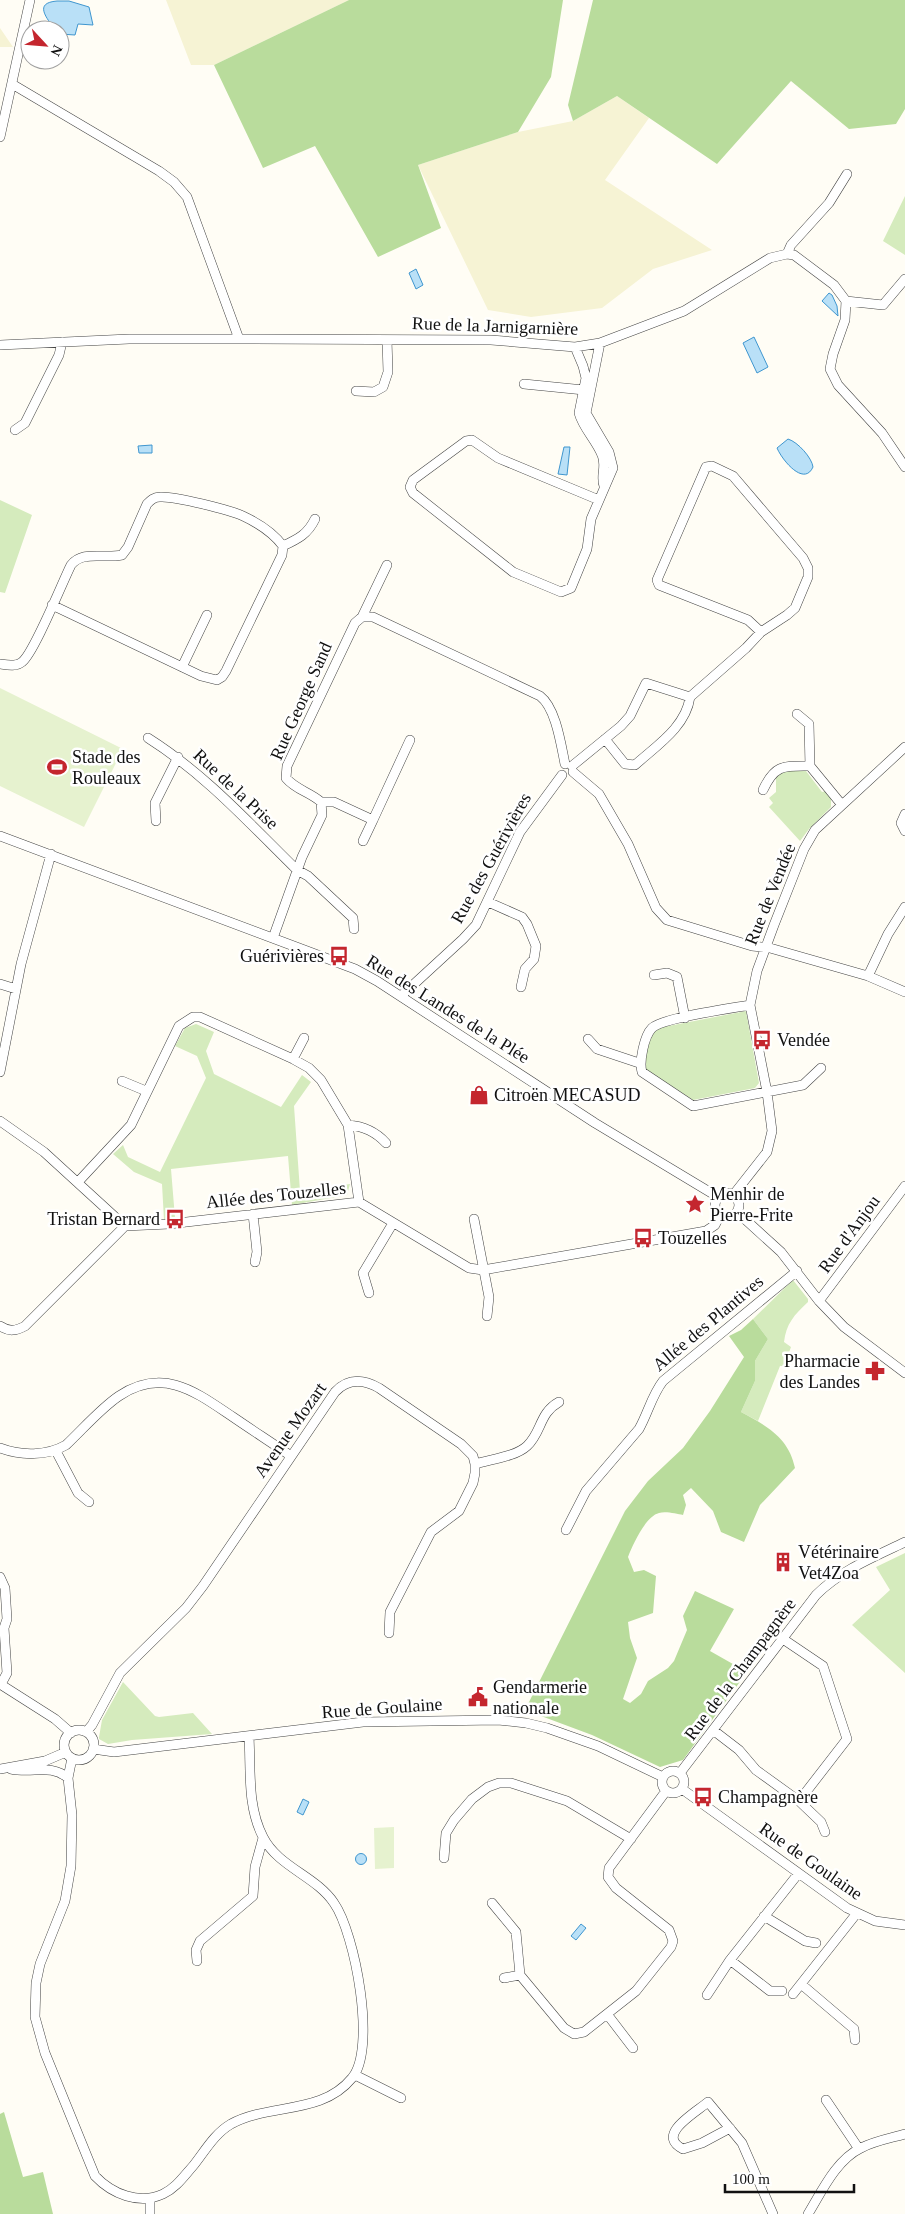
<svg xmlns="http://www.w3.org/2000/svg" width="905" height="2214" viewBox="0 0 905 2214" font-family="Georgia,serif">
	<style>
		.farmland { fill: #f6f3d4 }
		.green { fill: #d5ebbd }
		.forest { fill: #b9dc9c }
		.pitch { fill: #e6f2cf }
		.water { fill: #b9e0f7; stroke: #3f96cf }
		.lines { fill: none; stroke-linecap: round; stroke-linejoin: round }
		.minor-casing { stroke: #444; stroke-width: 10 }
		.minor { stroke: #fff; stroke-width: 9 }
		.labels { text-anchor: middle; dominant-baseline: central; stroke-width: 5; stroke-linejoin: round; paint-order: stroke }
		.street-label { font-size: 18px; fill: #111; stroke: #fff }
		.poi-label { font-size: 18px; fill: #111; stroke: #fff; text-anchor: start }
	</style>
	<rect width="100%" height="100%" fill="#fffdf5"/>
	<path class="farmland" d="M166,0H349L214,65H191Z
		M0,28L13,47H0Z
		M617,96L649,118L605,180L712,250L653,269L602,308L531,317L488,310L418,165L518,132L573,121Z"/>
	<path class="green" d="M905,196V255L883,241Z
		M0,500L32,515L5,593L0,592Z
		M783,771H806L822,792L826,791L831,796V807L809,829L800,841L769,807L773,803L769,798L776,792V778Z
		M746,1011L759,1083L755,1088L693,1100L646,1070L644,1062L653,1029Z
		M196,1024L214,1032L206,1051L214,1074L281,1107L302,1075L311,1082L294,1106L300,1191L350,1184L347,1195L292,1205L288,1156L171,1169L175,1218L164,1220L162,1184L134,1172L113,1154L123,1145L128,1157L160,1172L206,1078L197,1056L175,1046L185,1028Z
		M793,1280L808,1299V1302C794,1315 786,1324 784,1342L791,1347L784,1366H780L758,1421L741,1412L755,1381V1361L768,1339L753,1319Z
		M905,1553V1673L852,1625L890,1590L876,1567Z
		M123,1682L155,1716L159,1717L193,1713L212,1734L132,1740L108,1744L99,1739V1737L102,1720Z"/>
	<path class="forest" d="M349,0H563L551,77L518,132L418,165L441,228L378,257L315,146L263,168L214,65Z
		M593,0H905V109L896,124L849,129L791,81L717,164L617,96L573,121L568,105Z
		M753,1319L768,1339L755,1361V1381L741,1412C767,1426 789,1438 795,1468L760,1505L744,1542L721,1532L713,1511L691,1488L683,1495L686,1505L683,1515C677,1514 666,1511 659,1513C646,1516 633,1544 628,1557L634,1572L644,1570L656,1576L653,1613L628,1622L630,1638L637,1658L623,1699L630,1703L641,1694L648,1681L668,1668L674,1661L687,1630L683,1616L695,1591L734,1609L710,1651L747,1672L683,1760L660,1767L592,1735L525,1710L625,1511L648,1481L683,1448L710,1411L744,1357L729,1336L741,1330Z
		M4,2112L23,2177L43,2172L53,2214H0V2114Z"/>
	<path class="pitch" d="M0,688L123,749L84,827L0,786Z
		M394,1827V1868L375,1869L374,1828Z"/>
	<path class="water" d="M57,1H69L89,7L93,25L78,24L75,35L60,34V30H55C47,18 33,3 57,1Z
		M416,269L423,285L416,289L409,273Z
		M829,293L832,295L837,306L838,316L822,301Z
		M754,337L768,367L757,373L743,343Z
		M788,439C798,442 812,458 813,467C804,487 782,460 777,448Z
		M152,445V453H139L138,446Z
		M564,447H570L567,475L558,474Z
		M303,1799L309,1802L303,1815L297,1812Z
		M355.5 1859a5.5 5.5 0 1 1 11 0a5.5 5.5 0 1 1-11 0Z
		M581,1924L586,1928L576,1940L571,1936Z"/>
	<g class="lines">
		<defs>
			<path id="minor" d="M12,84L159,171L174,182L187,197L239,339
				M0,137L30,0
				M787,254L791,245L829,203L847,174
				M846,301L883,305L905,279
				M0,345L129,339H239L491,340L575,347L600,343L684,311L770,258L787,254L794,255L834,285L846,301L845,320L833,354L830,369L838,385L882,433L905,467
				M575,347L583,366L586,378L579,413C583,428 596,440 602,455C607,466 600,476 604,486
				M524,384L584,390
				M356,391L374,392L383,387L388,372L387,340
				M15,430L25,423L59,355L62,342
				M599,500L498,458L472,440L466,441L413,480L410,487L413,493L513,572L561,592L571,588L587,549L591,519L613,468L609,452L586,413L600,343
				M283,546C298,539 308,534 315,519
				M362,617L387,565
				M0,664C7,665 16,667 22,662C34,653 62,583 71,565C83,550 103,559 122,555L128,547L147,504C151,500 154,497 160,497C175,496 230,510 243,516C258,523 274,534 283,546L282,555L226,671L222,677L217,680L201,676L52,605
				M182,667L207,615
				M797,714L809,724L810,766L842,805
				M148,738C205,774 249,823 297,870L308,876L353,918L354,929
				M605,739L625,764L635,765C656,746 686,727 690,697
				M572,766L621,726L630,716L646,683L690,697L746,648L761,632L787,615L795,608L808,577V568L803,558L733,476L712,466L706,467L657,580L659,585L748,620L761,632
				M573,772L599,794L628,844L656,908L667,920L752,946L770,948L868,976L905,992
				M763,790C775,764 784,766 810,766
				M321,802H334L373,820L410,740
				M905,814L901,823L905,831
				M156,821L155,803L178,757
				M0,836L355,969L377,981L595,1123L718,1197
				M363,841L373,820
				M488,902L522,917L527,924L536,946L534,959L525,969L521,987
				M273,938L302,857L322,815L321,802C310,792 296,790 286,778L287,766L355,623L362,617H373L540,696C556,708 561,745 565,764
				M654,975L667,973L677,977L685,1018
				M868,976L888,934L905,907
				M0,984L16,989
				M401,996L463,939L476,925L520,832L562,775
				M750,1005C733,1008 662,1018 652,1028C644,1036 639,1062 642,1072L693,1106L803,1085L821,1068
				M588,1039L597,1049L639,1063
				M293,1059L304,1038
				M0,1072L21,964L51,854
				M122,1081L146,1091
				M0,1121L44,1152L125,1226
				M348,1125C363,1126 376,1132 386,1143
				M78,1182L131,1125L179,1026L193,1017H200L293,1059L309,1068L321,1080L348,1125L359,1202
				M715 1205a12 12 0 1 1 24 0a12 12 0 1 1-24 0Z
				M734,1194L767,1152L772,1131L767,1092L750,1005L757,971L774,925L804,849L815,830L905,747
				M737,1212L781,1252L819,1301L844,1327L905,1373
				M253,1214L257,1252L255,1262
				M474,1219L489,1297L487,1316
				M369,1293L363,1273L393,1223
				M819,1301L905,1186
				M0,1326C9,1332 16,1331 25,1326L125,1226L169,1224L359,1202L469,1268L483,1270L706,1231L715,1225L720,1215
				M0,1448C21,1456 47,1456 66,1445C82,1430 101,1408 119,1396C164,1366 197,1393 233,1417C252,1430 272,1443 291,1456
				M56,1451L78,1493L89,1502
				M475,1464C491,1459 515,1457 527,1446C542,1432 539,1413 559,1402
				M566,1530L586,1491L639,1429C648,1413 652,1395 663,1381L797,1271
				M0,1577L5,1588L7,1619L4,1628L7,1673L1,1684
				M0,1684L55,1719L71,1733
				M713,1730L739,1750L756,1770L799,1801L847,1739L823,1666L783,1639
				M64 1745a15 15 0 1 1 30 0a15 15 0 1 1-30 0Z
				M86,1732L92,1725L120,1673L186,1608L203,1586L335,1392C348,1378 363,1379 379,1388L461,1444L473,1456L475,1464V1473L473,1483L459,1511L431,1532L390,1612L389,1633
				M93,1749L114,1752L363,1722L498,1720L526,1723L547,1728L598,1746L663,1777
				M72,1758L68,1778L72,1815L71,1866L65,1901L40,1964L36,1983L35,2017L45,2053L95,2176C112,2194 139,2205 163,2194C176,2188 184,2176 193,2166C205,2151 214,2134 231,2124C270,2103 322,2115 352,2078C377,2049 355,1933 334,1903C316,1876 278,1867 263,1837C247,1806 251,1771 249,1737
				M0,1769L45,1761L66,1752
				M11,1769C33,1774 50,1763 68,1778
				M662 1782a11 11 0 1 1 22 0a11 11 0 1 1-22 0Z
				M680,1773L816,1595C841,1570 874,1557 905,1542
				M682,1789L847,1908L875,1921L905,1925
				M799,1801L821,1822L825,1832
				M444,1858L446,1833L454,1820L472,1799L488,1787L499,1783H511L567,1801L631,1839
				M492,1903L516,1932L520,1975L564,2028L574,2034L584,2032L636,1991L671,1947L673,1941L669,1930L616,1888L608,1877L609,1868L666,1791
				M764,1916L805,1941L816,1943
				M730,1960L770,1991H782
				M197,1961L196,1950L200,1941L253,1896L255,1867L263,1838
				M504,1978L520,1975
				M801,1984L854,2029L855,2040
				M793,1994L857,1913
				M707,1995L730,1960L798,1874
				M607,2014L633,2048
				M355,2075L401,2098
				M826,2100L859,2149
				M730,2128L702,2143L683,2149C655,2135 695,2113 708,2102L742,2143L773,2214
				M150,2198V2214
				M808,2214C822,2191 836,2160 861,2148C874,2141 891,2138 905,2134"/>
		</defs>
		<use href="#minor" class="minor-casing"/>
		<use href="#minor" class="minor"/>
	</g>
	<defs>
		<symbol id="stadium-bare" viewBox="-9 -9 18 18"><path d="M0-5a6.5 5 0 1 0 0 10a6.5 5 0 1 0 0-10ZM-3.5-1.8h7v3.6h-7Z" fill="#c4262e" stroke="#fff" stroke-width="2.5" paint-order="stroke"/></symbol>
		<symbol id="bus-bare" viewBox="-9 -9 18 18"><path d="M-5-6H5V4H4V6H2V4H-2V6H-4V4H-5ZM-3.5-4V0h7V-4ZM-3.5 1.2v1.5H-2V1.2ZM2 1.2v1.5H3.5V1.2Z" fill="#c4262e" stroke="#fff" stroke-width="2.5" paint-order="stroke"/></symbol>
		<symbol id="shop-bare" viewBox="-9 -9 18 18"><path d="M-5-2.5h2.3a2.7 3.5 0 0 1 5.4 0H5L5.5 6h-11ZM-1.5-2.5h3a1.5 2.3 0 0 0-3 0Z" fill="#c4262e" stroke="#fff" stroke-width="2.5" paint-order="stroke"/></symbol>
		<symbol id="sight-bare" viewBox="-9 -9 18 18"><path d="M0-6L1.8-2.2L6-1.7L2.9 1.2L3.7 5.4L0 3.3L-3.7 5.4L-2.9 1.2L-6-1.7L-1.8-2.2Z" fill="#c4262e" stroke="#fff" stroke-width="2.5" paint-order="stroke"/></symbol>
		<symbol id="pharmacy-bare" viewBox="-9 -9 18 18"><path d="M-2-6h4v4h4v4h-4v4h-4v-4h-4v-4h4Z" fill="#c4262e" stroke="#fff" stroke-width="2.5" paint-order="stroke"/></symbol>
		<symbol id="building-bare" viewBox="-9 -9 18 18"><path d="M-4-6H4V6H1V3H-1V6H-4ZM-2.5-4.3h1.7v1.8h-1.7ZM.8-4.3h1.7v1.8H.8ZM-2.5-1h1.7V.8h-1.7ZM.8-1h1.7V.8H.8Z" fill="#c4262e" stroke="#fff" stroke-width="2.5" paint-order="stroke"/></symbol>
		<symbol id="civic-bare" viewBox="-9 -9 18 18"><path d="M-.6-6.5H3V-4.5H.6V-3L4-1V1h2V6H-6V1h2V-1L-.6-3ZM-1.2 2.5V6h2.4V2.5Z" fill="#c4262e" stroke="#fff" stroke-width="2.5" paint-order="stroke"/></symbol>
	</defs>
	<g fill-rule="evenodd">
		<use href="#stadium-bare" x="43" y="753" width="28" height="28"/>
		<use href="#bus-bare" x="325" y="942" width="28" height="28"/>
		<use href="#bus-bare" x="748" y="1026" width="28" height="28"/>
		<use href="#shop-bare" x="465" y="1081" width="28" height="28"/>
		<use href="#sight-bare" x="681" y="1190" width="28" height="28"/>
		<use href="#bus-bare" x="161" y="1205" width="28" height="28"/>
		<use href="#bus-bare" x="629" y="1224" width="28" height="28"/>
		<use href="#pharmacy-bare" x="861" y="1357" width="28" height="28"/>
		<use href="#building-bare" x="769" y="1548" width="28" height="28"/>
		<use href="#civic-bare" x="464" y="1683" width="28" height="28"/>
		<use href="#bus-bare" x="689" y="1783" width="28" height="28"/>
	</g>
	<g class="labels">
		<g class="street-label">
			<text transform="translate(495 326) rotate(2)">Rue de la Jarnigarnière</text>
			<text transform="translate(301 701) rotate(-66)">Rue George Sand</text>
			<text transform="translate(236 789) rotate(43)">Rue de la Prise</text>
			<text transform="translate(491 858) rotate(-61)">Rue des Guérivières</text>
			<text transform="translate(770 894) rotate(-68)">Rue de Vendée</text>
			<text transform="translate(448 1009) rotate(32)">Rue des Landes de la Plée</text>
			<text transform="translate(276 1195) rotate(-6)">Allée des Touzelles</text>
			<text transform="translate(849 1234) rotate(-54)">Rue d'Anjou</text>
			<text transform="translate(708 1323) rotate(-40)">Allée des Plantives</text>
			<text transform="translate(290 1430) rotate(-55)">Avenue Mozart</text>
			<text transform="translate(740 1669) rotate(-53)">Rue de la Champagnère</text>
			<text transform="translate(382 1708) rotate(-4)">Rue de Goulaine</text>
			<text transform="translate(811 1861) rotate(35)">Rue de Goulaine</text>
		</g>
		<g class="poi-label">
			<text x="72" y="757">Stade des<tspan x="72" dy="21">Rouleaux</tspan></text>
			<text x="324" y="956" text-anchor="end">Guérivières</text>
			<text x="777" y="1040">Vendée</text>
			<text x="494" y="1095">Citroën MECASUD</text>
			<text x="710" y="1194">Menhir de<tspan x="710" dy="21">Pierre-Frite</tspan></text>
			<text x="160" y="1219" text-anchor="end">Tristan Bernard</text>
			<text x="658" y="1238">Touzelles</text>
			<text x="860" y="1361" text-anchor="end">Pharmacie<tspan x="860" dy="21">des Landes</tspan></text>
			<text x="798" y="1552">Vétérinaire<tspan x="798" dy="21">Vet4Zoa</tspan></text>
			<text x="493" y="1687">Gendarmerie<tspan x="493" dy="21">nationale</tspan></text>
			<text x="718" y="1797">Champagnère</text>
		</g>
	</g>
	<g transform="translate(45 45) rotate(116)"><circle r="24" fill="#ffffff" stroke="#a0a0a0"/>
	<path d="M0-4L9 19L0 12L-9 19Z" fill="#c4262e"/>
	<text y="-8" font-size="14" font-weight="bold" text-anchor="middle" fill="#111111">N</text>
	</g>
	<path d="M725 2184v8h129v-8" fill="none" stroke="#111111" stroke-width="2.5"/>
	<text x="732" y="2184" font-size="15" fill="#111111" stroke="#ffffff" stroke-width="4" paint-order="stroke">100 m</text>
</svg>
